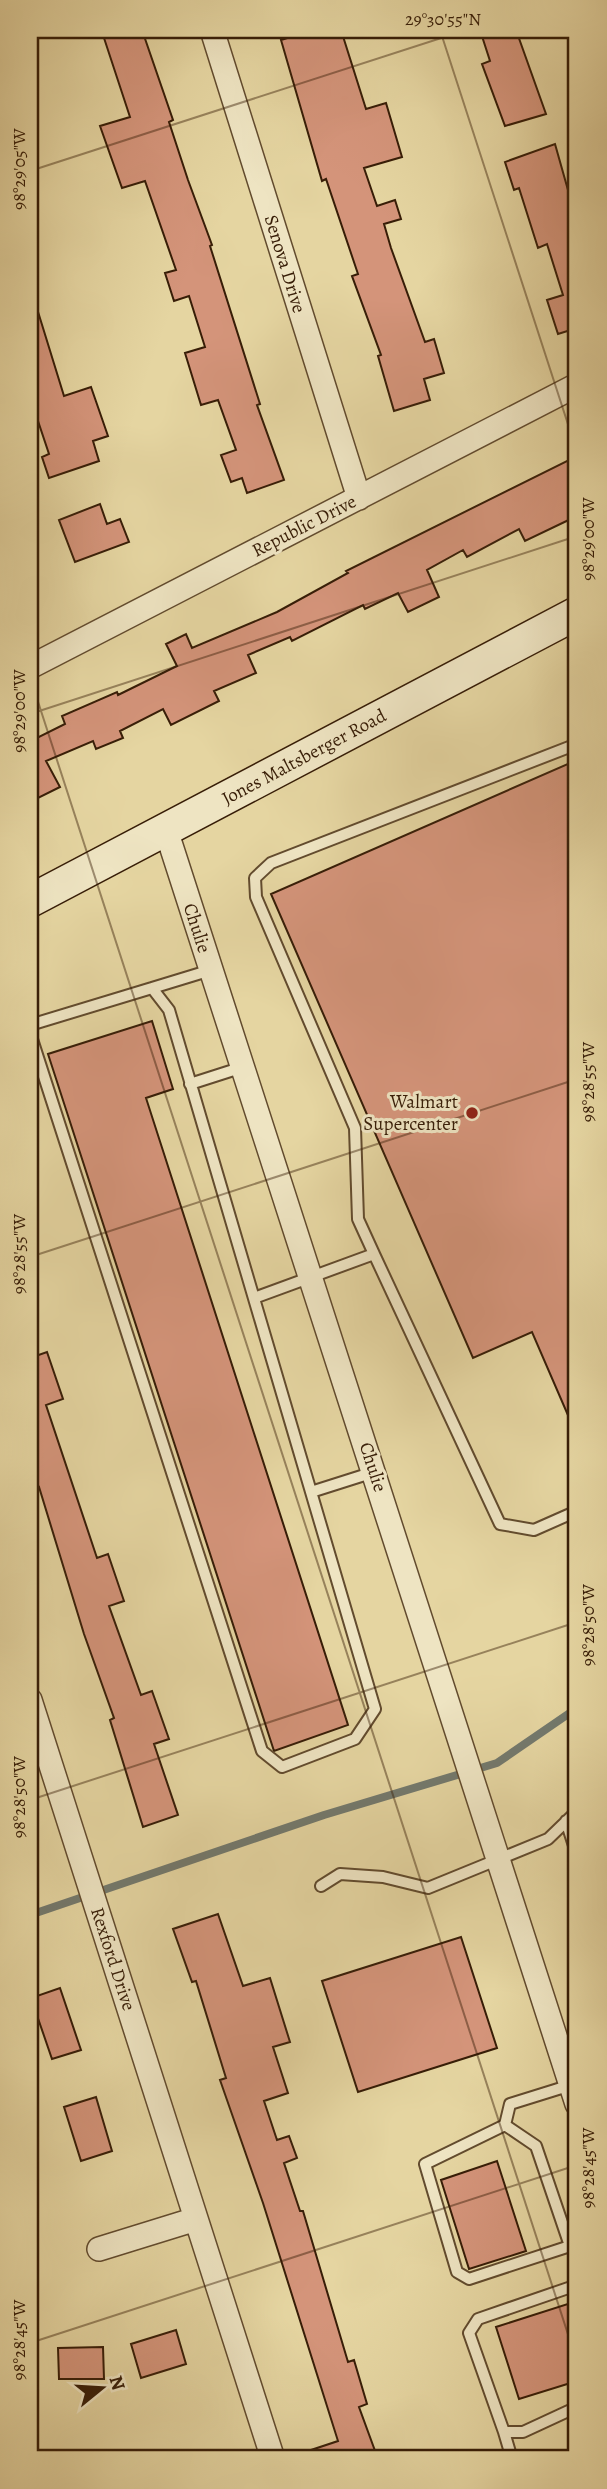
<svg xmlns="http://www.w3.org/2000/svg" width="607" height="2489" viewBox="0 0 607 2489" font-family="Alegreya,serif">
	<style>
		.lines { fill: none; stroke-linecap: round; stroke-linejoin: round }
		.stream { stroke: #73796d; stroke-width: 8 }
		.building { fill: #d4947a; stroke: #371d07; stroke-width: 2 }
		.service-casing { stroke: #624b2e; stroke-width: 14 }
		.minor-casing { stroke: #624b2e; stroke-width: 26 }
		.secondary-casing { stroke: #371d07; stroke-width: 35 }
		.service { stroke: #eee4c2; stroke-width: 10 }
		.minor { stroke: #eee4c2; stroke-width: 23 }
		.secondary { stroke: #eee4c2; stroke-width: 32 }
		.ticks { fill: none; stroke: #371d07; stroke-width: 2; stroke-opacity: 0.45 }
		.poi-dot { fill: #8f2418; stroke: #eee4c2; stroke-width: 2.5 }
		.labels { text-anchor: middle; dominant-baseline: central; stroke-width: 6; stroke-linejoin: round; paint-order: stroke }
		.street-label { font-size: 19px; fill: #371d07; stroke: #eee4c2 }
		.poi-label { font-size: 19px; fill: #371d07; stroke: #eee4c2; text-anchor: end }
		.neatline { fill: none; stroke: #371d07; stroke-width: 2.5 }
		.ticks-label { font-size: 18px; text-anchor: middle; fill: #371d07 }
	</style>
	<rect width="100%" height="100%" fill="#e5d5a1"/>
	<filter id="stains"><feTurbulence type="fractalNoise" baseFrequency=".00286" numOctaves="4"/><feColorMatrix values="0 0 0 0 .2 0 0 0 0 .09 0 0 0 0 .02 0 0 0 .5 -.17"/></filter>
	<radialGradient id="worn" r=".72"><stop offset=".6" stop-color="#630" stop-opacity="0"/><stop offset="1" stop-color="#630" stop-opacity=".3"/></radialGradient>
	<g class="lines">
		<path class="stream" d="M30,1915L324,1815L497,1763L577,1708"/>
	</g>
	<path class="building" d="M130,30H142L173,120L169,122L188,180L212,245L210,246L260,404L257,405L284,480L247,493L242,478L231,482L221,455L236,450L218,400L201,405L185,353L205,347L189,296L174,301L165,273L176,270L145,181L122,188L100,126L130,117L104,38Z
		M313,30H341L366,109L386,103L402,157L364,168L377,206L395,200L401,219L384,224L391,248L425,342L434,339L444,373L424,379L430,400L394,411L378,356L381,355L352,276L358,274L326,179L322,181L281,40Z
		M480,30H516L546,114L505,126L482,64L490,61Z
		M555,144L577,222V328L558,334L547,300L563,295L547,244L538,248L519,188L514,190L505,162Z
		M35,302L64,396L91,387L108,436L93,441L99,461L49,478L42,457L49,454L30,397V303Z
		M577,456V516L525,541L519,529L467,557L463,550L427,570L439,597L408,612L398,593L365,609L363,605L292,641L290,637L248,655L256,673L214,691L219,701L171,725L163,709L120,731L123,738L96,749L93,741L46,761L60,787L30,802V729L35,739L65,724L62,716L117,692L118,695L177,666L166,644L186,634L192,648L277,612L348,573L346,571Z
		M100,504L107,524L120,519L129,542L75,562L59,520Z
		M577,760V1436L532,1332L473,1358L271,894Z
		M152,1021L173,1089L146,1098L348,1725L274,1751L48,1054Z
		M47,1352L63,1399L46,1405L97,1558L108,1554L124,1601L109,1606L141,1695L152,1691L169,1739L154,1744L178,1815L143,1827L110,1720L114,1718L84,1634L39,1487L35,1489L30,1474V1358Z
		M218,1914L243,1986L270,1978L290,2042L273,2047L288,2093L264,2101L277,2140L289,2136L297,2158L284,2163L300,2211H303L348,2362L354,2360L367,2404L359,2407L378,2459H294L293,2456L338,2441L263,2203L220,2080L226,2078L196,1981L192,1982L173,1929Z
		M461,1937L497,2048L358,2092L322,1981Z
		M60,1988L81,2050L52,2059L31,1998Z
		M96,2097L112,2151L81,2161L64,2107Z
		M497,2161L526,2251L469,2269L441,2180Z
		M577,2301V2381L519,2399L496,2327Z
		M176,2330L186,2364L141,2378L131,2344Z
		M103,2347L104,2379H59L58,2348Z"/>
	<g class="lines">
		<defs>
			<path id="service" d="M152,988L211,970
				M30,1025L152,988L169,1010L375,1709L355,1739L282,1767L262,1751L30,1033
				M190,1084L243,1067
				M374,1254L358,1219L355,1128L256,897L255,878L271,863L577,744
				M254,1298L374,1254L500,1524L534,1530L577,1511
				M311,1492L374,1472
				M566,1821L577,1855
				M321,1886L340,1874L383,1877L428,1888L548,1839L577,1811
				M505,2125L425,2164L457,2272L469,2279L570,2246L536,2146L505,2125L510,2104L571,2085
				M577,2285L478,2319L469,2333L504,2432H523L577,2407
				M504,2432L512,2459"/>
			<path id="minor" d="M212,30L359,498
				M30,667L577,385
				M166,830L577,2104
				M30,1700L273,2459
				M99,2249L196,2219"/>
			<path id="secondary" d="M30,901L577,613"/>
		</defs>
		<use href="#service" class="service-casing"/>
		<use href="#minor" class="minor-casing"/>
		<use href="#secondary" class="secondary-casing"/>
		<use href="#service" class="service"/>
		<use href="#minor" class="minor"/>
		<use href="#secondary" class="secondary"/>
	</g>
	<path class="ticks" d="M440,30L577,452M30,171L466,30M30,677L577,2362M30,714L577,536M30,1257L577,1079M30,1800L577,1622M30,2343L577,2165"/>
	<circle class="poi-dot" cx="472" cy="1113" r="7"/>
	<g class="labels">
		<g class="street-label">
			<text transform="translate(285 264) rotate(73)">Senova Drive</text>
			<text transform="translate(304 526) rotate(-27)">Republic Drive</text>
			<text transform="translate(304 757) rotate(-28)">Jones Maltsberger Road</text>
			<text transform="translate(197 928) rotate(72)">Chulie</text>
			<text transform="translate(373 1467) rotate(72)">Chulie</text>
			<text transform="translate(113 1959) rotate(72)">Rexford Drive</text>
		</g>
		<g class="poi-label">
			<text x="458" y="1102">Walmart<tspan x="458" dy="22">Supercenter</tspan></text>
		</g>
	</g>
	<rect width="607" height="2489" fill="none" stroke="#e5d5a1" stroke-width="77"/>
	<g transform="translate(102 2388) rotate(72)" stroke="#eee4c2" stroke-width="5" paint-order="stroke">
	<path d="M0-5L12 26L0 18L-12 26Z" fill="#371d07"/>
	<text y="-10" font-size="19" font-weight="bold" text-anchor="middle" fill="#371d07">N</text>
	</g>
	<rect x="38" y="38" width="530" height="2412" class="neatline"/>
	<g class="ticks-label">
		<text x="443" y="25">29°30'55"N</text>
		<text transform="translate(19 169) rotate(-90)" y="6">98°29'05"W</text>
		<text transform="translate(588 539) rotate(-90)" y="6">98°29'00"W</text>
		<text transform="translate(19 711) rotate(-90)" y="6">98°29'00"W</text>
		<text transform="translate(588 1082) rotate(-90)" y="6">98°28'55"W</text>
		<text transform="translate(19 1254) rotate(-90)" y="6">98°28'55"W</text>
		<text transform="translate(588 1625) rotate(-90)" y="6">98°28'50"W</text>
		<text transform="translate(19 1797) rotate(-90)" y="6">98°28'50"W</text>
		<text transform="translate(588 2168) rotate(-90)" y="6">98°28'45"W</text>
		<text transform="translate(19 2340) rotate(-90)" y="6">98°28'45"W</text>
	</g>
	<rect width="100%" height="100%" filter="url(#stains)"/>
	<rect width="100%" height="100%" fill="url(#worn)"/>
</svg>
